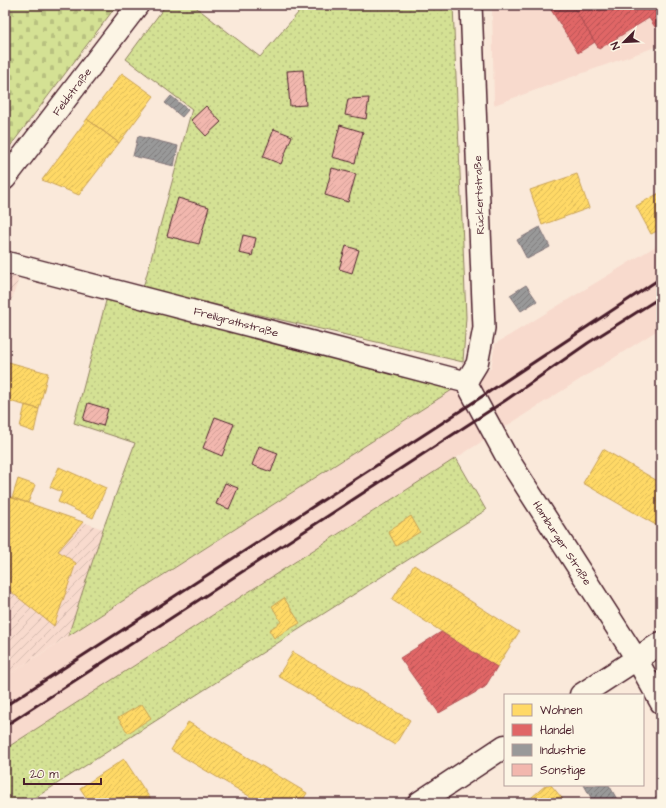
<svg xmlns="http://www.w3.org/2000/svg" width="666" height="808" viewBox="0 0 666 808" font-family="'Architects Daughter',sans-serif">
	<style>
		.built { fill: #f8dacd }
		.industrial { fill: url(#industrial-furrows) }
		.cemetery { fill: url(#cemetery-stones); stroke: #8f8060 }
		.park { fill: url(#park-dots); stroke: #8f8060 }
		.homes { fill: url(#homes-hatch); stroke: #c9a154 }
		.shops { fill: url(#shops-hatch); stroke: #b35154 }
		.industry { fill: url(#industry-hatch); stroke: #817478 }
		.building { fill: url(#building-hatch); stroke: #4a1f2b }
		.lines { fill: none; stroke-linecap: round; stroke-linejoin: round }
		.minor-casing { stroke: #4a1f2b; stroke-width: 24 }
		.tertiary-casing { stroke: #4a1f2b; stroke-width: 25 }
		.minor { stroke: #fcf5e5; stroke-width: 21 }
		.tertiary { stroke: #fcf5e5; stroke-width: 22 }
		.rail { stroke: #4a1f2b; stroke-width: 3 }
		.labels { text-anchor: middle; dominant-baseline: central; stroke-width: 4; stroke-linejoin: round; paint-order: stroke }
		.street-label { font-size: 11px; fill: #4a1f2b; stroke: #fcf5e5 }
	</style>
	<defs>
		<pattern id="industrial-furrows" width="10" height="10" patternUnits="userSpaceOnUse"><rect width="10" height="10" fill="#f8dacd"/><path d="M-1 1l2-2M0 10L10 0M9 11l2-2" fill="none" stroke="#d6bbb0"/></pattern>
		<pattern id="cemetery-stones" width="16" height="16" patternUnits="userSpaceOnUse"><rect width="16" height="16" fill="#d4e194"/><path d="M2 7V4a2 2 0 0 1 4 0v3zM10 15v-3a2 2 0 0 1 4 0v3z" fill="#b8c180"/></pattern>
		<pattern id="park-dots" width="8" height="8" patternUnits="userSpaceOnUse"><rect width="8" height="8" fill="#d4e194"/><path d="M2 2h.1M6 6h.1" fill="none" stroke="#b8c180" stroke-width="1.8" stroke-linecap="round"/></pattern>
		<pattern id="homes-hatch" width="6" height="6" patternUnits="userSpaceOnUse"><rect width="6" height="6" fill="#ffd966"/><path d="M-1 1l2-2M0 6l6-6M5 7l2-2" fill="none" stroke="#dcba59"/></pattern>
		<pattern id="shops-hatch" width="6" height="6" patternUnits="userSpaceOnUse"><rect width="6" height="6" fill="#e06666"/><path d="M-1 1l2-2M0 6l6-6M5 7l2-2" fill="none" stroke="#b85354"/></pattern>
		<pattern id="industry-hatch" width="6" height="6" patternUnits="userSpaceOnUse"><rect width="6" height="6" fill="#999"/><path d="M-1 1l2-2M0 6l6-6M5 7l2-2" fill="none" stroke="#7f7c7d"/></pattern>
		<pattern id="building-hatch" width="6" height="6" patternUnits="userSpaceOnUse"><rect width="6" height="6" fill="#f2b7ae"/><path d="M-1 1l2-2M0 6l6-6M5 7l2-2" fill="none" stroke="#d19d96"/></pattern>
	</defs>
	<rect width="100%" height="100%" fill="#fae9da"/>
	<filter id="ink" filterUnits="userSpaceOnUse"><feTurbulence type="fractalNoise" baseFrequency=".025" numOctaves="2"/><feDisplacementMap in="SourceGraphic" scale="8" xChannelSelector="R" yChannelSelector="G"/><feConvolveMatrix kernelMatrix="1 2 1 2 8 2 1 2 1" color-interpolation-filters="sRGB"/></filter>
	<g filter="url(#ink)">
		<path class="built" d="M492,5H661V45L494,105Z
			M661,243V328L456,458L5,749V677L452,390L470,382L491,368L495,344Z"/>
		<path class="industrial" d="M5,274L19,278L5,319Z
			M5,495L103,529L68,636L5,677Z"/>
		<path class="cemetery" d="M5,5H117L5,153Z"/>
		<path class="park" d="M166,5H193L260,57L305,5H453L466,317L463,362L143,288L192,109L126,59Z
			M107,297L452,390L68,636L103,529L135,443L74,423Z
			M456,458L486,510L27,803H5V749Z"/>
		<path class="homes" d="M122,73L154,96L119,143L87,119Z
			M87,119L119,143L79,195L42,180Z
			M577,174L589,208L542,225L530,190Z
			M661,192V229L651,234L636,206Z
			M5,361L48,373L39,409L5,400Z
			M25,405L39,409L34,432L20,427Z
			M603,449L661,483V528L583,483Z
			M59,467L106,488L93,518L58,502L62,492L50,487Z
			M18,479L35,485L28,503L12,498Z
			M5,495L83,522L58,551L76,563L54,626L5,587Z
			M411,516L420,532L396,546L388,531Z
			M414,565L519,632L497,667L392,600Z
			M284,598L300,623L274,638L269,630L281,622L272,606Z
			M293,652L410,720L395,745L278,676Z
			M142,704L151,718L128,733L118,718Z
			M188,722L307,793L301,803H261L171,750Z
			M124,759L153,803H90L80,788Z
			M546,785H551L566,803H525Z"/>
		<path class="shops" d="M548,5H572L595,42L578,53Z
			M572,5H661V24L655,27L649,18L599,49Z
			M441,632L497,667L485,687L439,713L400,658Z"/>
		<path class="industry" d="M171,96L188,110L182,117L165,103Z
			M138,136L178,146L174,166L133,156Z
			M540,227L550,247L527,259L517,240Z
			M526,285L537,301L521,311L510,295Z
			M584,785H609L619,803H594Z"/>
		<path class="building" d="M303,70L306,105L290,106L287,71Z
			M369,98L366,119L345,115L348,99Z
			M206,106L221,122L206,136L191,120Z
			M340,125L363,132L355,163L332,157Z
			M274,129L292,136L281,164L263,157Z
			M332,168L356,174L348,202L325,195Z
			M178,198L209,207L199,244L167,236Z
			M243,235L256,238L252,256L239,253Z
			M346,246L359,250L352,273L339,269Z
			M88,403L108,409L103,426L83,420Z
			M215,417L234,424L222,456L203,448Z
			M259,446L278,453L271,472L252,465Z
			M225,483L238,488L229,509L216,504Z"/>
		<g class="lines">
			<defs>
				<path id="minor" d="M5,179L138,5
					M5,262L466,382
					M466,382L477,364L484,328L471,5
					M466,382L505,454L636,658L661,703"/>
				<path id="tertiary" d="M581,695L661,643
					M419,803L505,746"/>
			</defs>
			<use href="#minor" class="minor-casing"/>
			<use href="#tertiary" class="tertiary-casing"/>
			<use href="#minor" class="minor"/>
			<use href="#tertiary" class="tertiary"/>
			<path class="rail" d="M5,706L442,423L661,278
				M5,726L506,400L588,343L661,297"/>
		</g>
	</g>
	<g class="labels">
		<g class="street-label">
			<text transform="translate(72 92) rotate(-53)">Feldstraße</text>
			<text transform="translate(479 195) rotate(-92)">Rückertstraße</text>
			<text transform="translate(236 322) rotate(15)">Freiligrathstraße</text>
			<text transform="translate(562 543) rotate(57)">Hamburger Straße</text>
		</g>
	</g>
	<rect width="666" height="808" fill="none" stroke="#fcf5e5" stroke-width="20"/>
	<rect x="10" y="10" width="646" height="788" fill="none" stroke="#4a1f2b" stroke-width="1.5" filter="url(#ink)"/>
	<rect x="504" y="694" width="140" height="92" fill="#fcf5e5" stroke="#b59f9b"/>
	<rect x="512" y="704" width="20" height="12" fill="#ffd966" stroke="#b59f9b"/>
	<text x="540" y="714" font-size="12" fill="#4a1f2b">Wohnen</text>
	<rect x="512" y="724" width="20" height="12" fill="#e06666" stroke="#b59f9b"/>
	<text x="540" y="734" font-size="12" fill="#4a1f2b">Handel</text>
	<rect x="512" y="744" width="20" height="12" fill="#999999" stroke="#b59f9b"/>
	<text x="540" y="754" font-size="12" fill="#4a1f2b">Industrie</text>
	<rect x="512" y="764" width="20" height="12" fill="#f2b7ae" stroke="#b59f9b"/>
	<text x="540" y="774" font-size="12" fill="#4a1f2b">Sonstige</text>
	<g transform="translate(624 42) rotate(246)" stroke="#fcf5e5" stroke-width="3" paint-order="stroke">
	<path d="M0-3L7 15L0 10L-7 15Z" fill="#4a1f2b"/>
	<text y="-6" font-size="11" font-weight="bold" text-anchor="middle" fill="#4a1f2b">N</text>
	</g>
	<path d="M24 778v6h77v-6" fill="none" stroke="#4a1f2b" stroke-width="2"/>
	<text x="30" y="778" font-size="12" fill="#4a1f2b" stroke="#fcf5e5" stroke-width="3" paint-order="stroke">20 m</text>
</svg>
